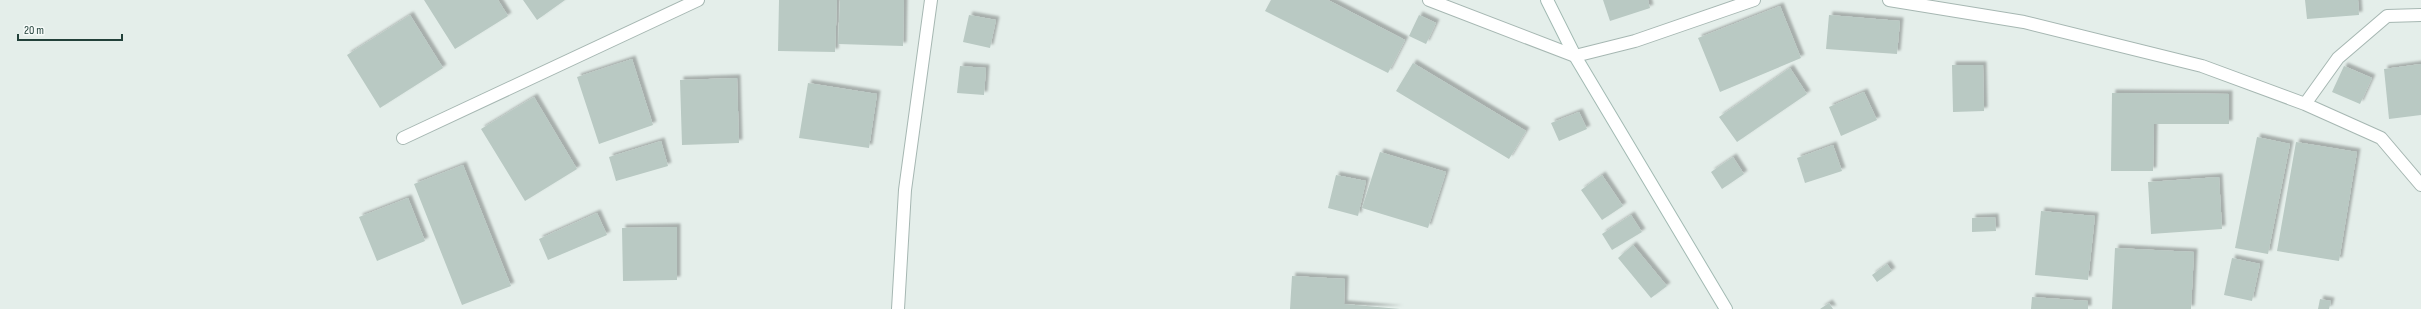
<svg xmlns="http://www.w3.org/2000/svg" width="2421" height="309" viewBox="0 0 2421 309" font-family="'Sofia Sans Condensed',sans-serif">
	<style>
		.building { fill: #b9c9c3; filter: url(#shadow) }
		.lines { fill: none; stroke-linecap: round; stroke-linejoin: round }
		.street-casing { stroke: #a6b7b2; stroke-width: 14 }
		.secondary-casing { stroke: #a2bab3; stroke-width: 14 }
		.street { stroke: #fff; stroke-width: 12 }
		.secondary { stroke: #fff; stroke-width: 12 }
	</style>
	<defs>
		<filter id="shadow"><feDropShadow dx="3.5" dy="-3.5" stdDeviation="1" flood-color="#0004"/></filter>
	</defs>
	<rect width="100%" height="100%" fill="#e4eeea"/>
	<path class="building" d="M424,0H498L508,16L455,49Z
		M523,0H565L537,20Z
		M779,0H837L835,52L778,51Z
		M840,0H904L903,46L838,44Z
		M1271,0H1328L1405,40L1388,73L1265,11Z
		M1603,0H1648L1650,8L1610,21Z
		M2305,0H2358L2359,15L2307,19Z
		M1780,6L1801,58L1720,92L1698,38Z
		M410,15L443,68L380,108L347,55Z
		M969,15L996,20L990,48L963,42Z
		M1419,15L1436,23L1426,44L1409,36Z
		M1829,15L1900,21L1897,54L1826,49Z
		M632,59L653,125L599,144L577,77Z
		M1413,63L1526,131L1509,159L1396,91Z
		M2421,64V115L2389,119L2384,69Z
		M1952,65H1983L1984,111L1953,112Z
		M960,66L986,68L984,95L957,93Z
		M2344,66L2372,78L2360,104L2332,92Z
		M1790,68L1807,94L1737,142L1719,117Z
		M737,78L739,143L682,145L680,80Z
		M808,83L877,94L869,148L799,138Z
		M1864,92L1877,120L1841,136L1829,107Z
		M2112,93L2229,94V124H2154L2153,171H2111Z
		M534,97L577,169L525,201L481,129Z
		M1579,112L1587,129L1559,141L1551,123Z
		M2257,137L2290,144L2268,254L2235,248Z
		M661,141L668,166L616,181L609,157Z
		M2296,142L2357,152L2339,261L2277,251Z
		M1833,145L1842,171L1805,183L1797,158Z
		M1380,152L1446,172L1428,228L1362,208Z
		M1733,157L1744,174L1722,189L1711,172Z
		M463,165L511,286L462,305L414,184Z
		M1336,175L1366,181L1358,216L1328,208Z
		M1602,175L1623,206L1602,220L1581,190Z
		M2219,177L2222,229L2151,234L2148,182Z
		M408,198L425,241L377,261L359,217Z
		M2041,211L2095,216L2088,280L2035,275Z
		M597,213L607,235L548,260L539,239Z
		M1631,215L1642,232L1612,250L1602,234Z
		M1995,217L1996,231L1972,232V218Z
		M677,227V280L623,281L622,228Z
		M1633,245L1667,286L1651,298L1618,258Z
		M2115,248L2194,252L2191,309H2112Z
		M2232,258L2260,264L2252,301L2224,295Z
		M1887,264L1892,271L1877,282L1872,275Z
		M1292,276L1345,279L1344,304L1400,309H1290Z
		M2032,297L2088,301V309H2031Z
		M2320,299L2331,301L2329,309H2318Z
		M1829,303L1833,309H1820Z"/>
	<g class="lines">
		<defs>
			<path id="street" d="M1429,0L1575,56L1635,41L1754,0
				M1889,0L2024,22L2202,66L2305,104L2381,138L2421,185
				M2305,104L2338,58L2387,16L2421,15
				M403,138L698,0
				M898,309L905,190L931,0"/>
			<path id="secondary" d="M1547,0L1575,56L1726,309"/>
		</defs>
		<use href="#street" class="street-casing"/>
		<use href="#secondary" class="secondary-casing"/>
		<use href="#street" class="street"/>
		<use href="#secondary" class="secondary"/>
	</g>
	<path d="M18 34v6h104v-6" fill="none" stroke="#22413a" stroke-width="2"/>
	<text x="24" y="34" font-size="12" fill="#22413a" stroke="#f5faf8" stroke-width="3" paint-order="stroke">20 m</text>
</svg>
